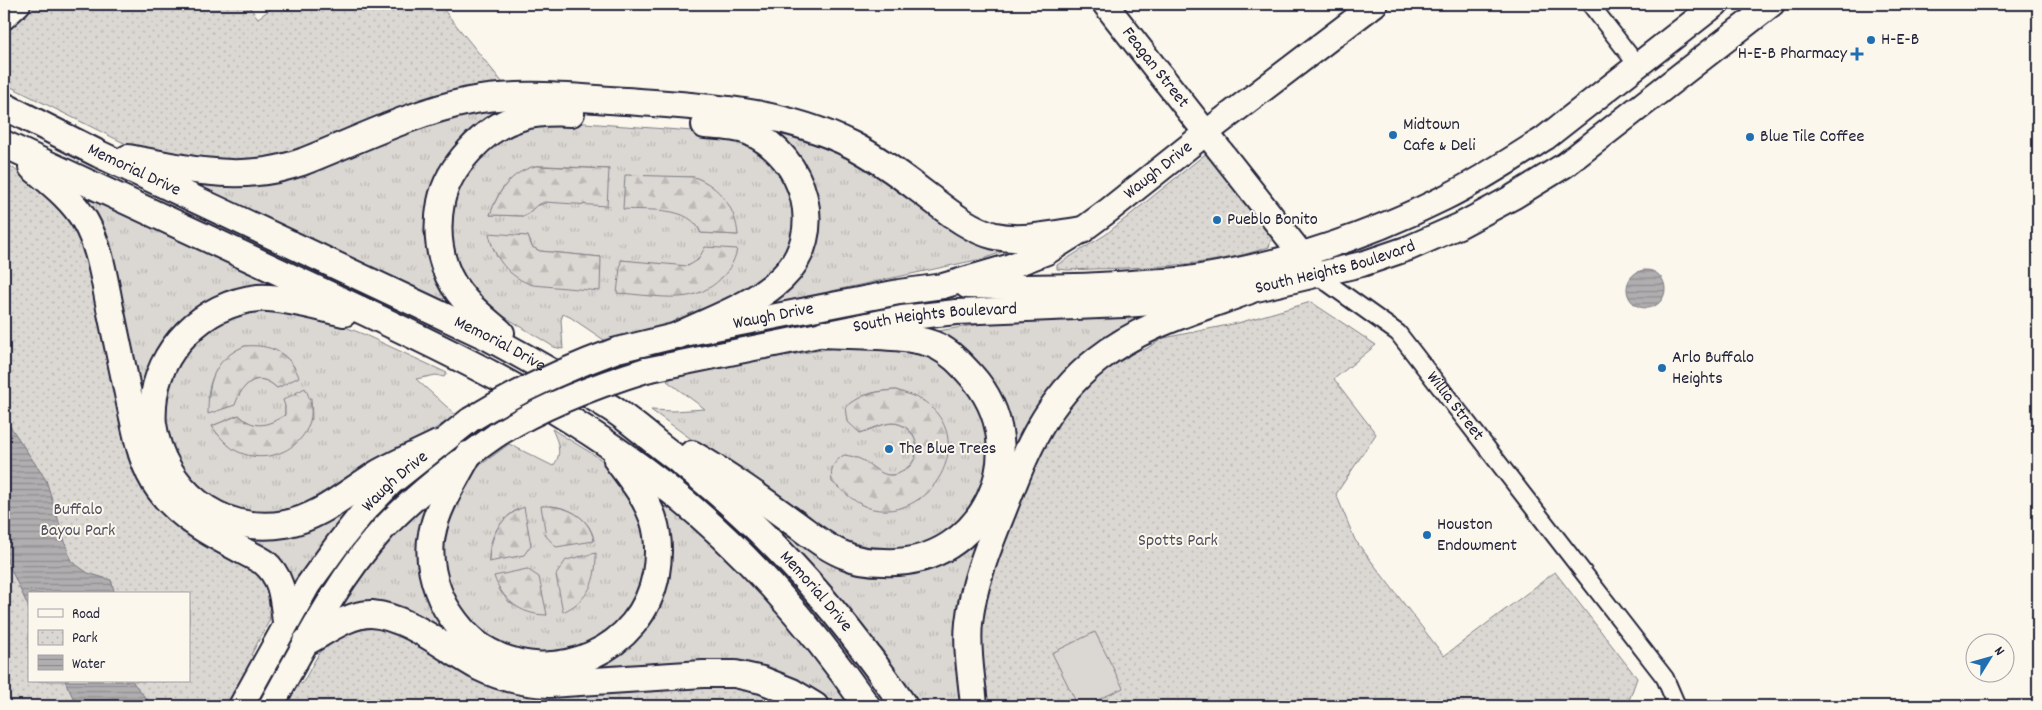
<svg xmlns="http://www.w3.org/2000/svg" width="2042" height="710" viewBox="0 0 2042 710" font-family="Dekko,sans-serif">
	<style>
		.grass { fill: url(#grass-tufts); stroke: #7e7d87; fill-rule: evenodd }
		.forest { fill: url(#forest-firs); stroke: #7e7d87 }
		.park { fill: url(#park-dots); stroke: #7e7d87; fill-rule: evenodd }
		.pitch { fill: #dbd8d3; stroke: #7e7d87 }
		.water { fill: url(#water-rules); stroke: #787681 }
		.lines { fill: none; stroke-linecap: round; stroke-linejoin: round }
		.street-casing { stroke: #22223b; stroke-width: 20 }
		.secondary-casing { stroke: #22223b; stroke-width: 28 }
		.primary-casing { stroke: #22223b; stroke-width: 30 }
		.street { stroke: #fbf7ec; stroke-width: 16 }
		.secondary { stroke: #fbf7ec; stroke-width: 24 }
		.primary { stroke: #fbf7ec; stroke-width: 26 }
		.secondary-bridge-casing { stroke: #22223b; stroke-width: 28; stroke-linecap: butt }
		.secondary-bridge { stroke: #fbf7ec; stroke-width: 24 }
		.poi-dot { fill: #1f6fb2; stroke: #fbf7ec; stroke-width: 2 }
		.labels { text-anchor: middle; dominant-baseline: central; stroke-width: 4; stroke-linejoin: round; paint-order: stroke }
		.poi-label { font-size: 18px; fill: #22223b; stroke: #fbf7ec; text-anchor: start }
		.street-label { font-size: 18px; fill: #22223b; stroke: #fbf7ec }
		.park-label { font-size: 18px; fill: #505061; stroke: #fbf7ec }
	</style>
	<defs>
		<pattern id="grass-tufts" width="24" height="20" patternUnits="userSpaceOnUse" patternTransform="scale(1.25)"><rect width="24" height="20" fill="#dbd8d3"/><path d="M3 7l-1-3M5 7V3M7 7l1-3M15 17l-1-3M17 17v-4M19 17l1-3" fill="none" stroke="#bcb9b6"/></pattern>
		<pattern id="forest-firs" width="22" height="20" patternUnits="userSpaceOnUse" patternTransform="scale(1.25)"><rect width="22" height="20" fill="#dbd8d3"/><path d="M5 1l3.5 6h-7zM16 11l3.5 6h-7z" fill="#bcb9b6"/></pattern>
		<pattern id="park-dots" width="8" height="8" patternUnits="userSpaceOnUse" patternTransform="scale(1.25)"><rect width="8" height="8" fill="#dbd8d3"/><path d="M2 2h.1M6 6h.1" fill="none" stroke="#bcb9b6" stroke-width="1.8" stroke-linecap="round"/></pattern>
		<pattern id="water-rules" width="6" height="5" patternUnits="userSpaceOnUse" patternTransform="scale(1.25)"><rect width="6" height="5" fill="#b1aeb0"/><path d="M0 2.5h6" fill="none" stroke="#908d90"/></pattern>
	</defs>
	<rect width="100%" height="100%" fill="#fbf7ec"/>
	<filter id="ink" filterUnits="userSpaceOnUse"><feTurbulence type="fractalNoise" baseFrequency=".02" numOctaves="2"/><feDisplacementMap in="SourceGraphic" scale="10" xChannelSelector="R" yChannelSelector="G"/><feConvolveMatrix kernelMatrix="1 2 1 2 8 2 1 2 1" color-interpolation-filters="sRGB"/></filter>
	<g filter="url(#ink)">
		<path class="grass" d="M509,104L730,117L815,136L1007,250L986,258L766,305L815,215L748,124L549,106L445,166L449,297L442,299L167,172Z
			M558,121L733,134L755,142L796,195L795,242L764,285L684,319L604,340L570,317L563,314L561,320L563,349L554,347L489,307L469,292L446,245L454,184L495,137ZM536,166H546L609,169L549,202L536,206L525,216L490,215C500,187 508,177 536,166ZM625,176L694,177C724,188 726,208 738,235L701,233L694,221ZM518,236H528L532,247L540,251L601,257H497L491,242ZM703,254L727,273L710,286L621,260L682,267L693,264Z
			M86,199L137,217L281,286L229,297L144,402L205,516L346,509V513L291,585L168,489L81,200Z
			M254,306L335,323L363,334L447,373L444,377L436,375L416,379L456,415L336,494L287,518L227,512L170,459L160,395L189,337ZM245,346C269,347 291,351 298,377L277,388C257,369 242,384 234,405L208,398C209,375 223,355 245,346ZM311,398L312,418C305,427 299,437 291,445C277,459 249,459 233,448C225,443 217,434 212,426L239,415C256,431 267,426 285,415V406Z
			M1137,316L1141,317V320L967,706H919L883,651L820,574L768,518L825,552L940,557L1008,445L932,332L1005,320Z
			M873,342L922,348L980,395L993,469L958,529L896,556L830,539L651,410L674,411L705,409L667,381L674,375L707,368ZM896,390L924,401L920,499C896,507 886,515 860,504L861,460C869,465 882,477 892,475C895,475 900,472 903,470C926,459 918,425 893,423C883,423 870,430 860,433L846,407C863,394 874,391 896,390Z
			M552,429L596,456L614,469L652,536L635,609L582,652L509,653L459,617L438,548L457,488L482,464L509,444L553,466C563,454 558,442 552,429ZM551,506C571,508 590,519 594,540ZM518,509L489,562C488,539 498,521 518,509ZM498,588L547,615L509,602Z
			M430,499L433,501C428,519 422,537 423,556C424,622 484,674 549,673C598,673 648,632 662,586C670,560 666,533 658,508L660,505C671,508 680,516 689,523C756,570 807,640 854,706H829L812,694L787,680L765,672L742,668L714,666L553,677L516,674L490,664L392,610L362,604L347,607L343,606C358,570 400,523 430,499Z"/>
		<path class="forest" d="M536,166L609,169L607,206L544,202L536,206L525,216L490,215C498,192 510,172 536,166Z
			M625,175L694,177C720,186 736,209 738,235L701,233C690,205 649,211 623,209Z
			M489,233L528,236L532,247L540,251L601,257L600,291L533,285C509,278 493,257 489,233Z
			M705,247L737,249C732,276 706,296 679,297C659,298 637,294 617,293L621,260L688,266L698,260Z
			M245,346C270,344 289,352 299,377L277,388C257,369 242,384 235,405L208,414C208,383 213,359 245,346Z
			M305,388C330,434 274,474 233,449C225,443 217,434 212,426L239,415C254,430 268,426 285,415V406L283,400Z
			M896,390C909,395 924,398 933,409C974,451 926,520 873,509C858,506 844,492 832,482C830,469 833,462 844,455C850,456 857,457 862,460C872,465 882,477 893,475C927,468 922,425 893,423C883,423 870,430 860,433L848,422L846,407C864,393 873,392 896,390Z
			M541,506C565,505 589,515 594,541L556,547L546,536Z
			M524,507L531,545L524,555L489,562C490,537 499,517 524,507Z
			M596,553C596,581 590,599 563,612L556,575L566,560Z
			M527,569L539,577L547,615C521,615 502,600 494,576Z"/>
		<path class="park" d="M34,4H247L258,18L278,4H439L507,88L273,165L167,156L126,144L7,85L4,79V34Z
			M1208,152L1272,238L1269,247C1205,269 1134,267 1068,270L1057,269V265L1105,235Z
			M4,161C34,185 64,207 82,243L166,515L183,531L257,572L269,587L272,605L269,621L251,655L302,684L319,653L325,646L350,632L385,626L475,674L734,686L759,691L792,706H4ZM29,594H189V681H29Z
			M1311,302L1376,345L1334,379L1376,434L1336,494L1355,540L1444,656L1555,572L1637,678L1627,706H984L975,628L1016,500L1074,390L1136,343L1144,350L1164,338L1238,323Z"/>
		<path class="pitch" d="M1095,632L1123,688L1085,706H1078L1052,653Z"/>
		<path class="water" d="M1627 289a19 19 0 1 1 38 0a19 19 0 1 1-38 0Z
			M4,417L46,480L71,561L88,573L111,580L115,594H29V608L4,555Z
			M65,681H132L152,706H77Z"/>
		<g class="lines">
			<defs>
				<g id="street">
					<path d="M1590,4L1638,66"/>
					<path id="s1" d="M1318,276L1398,333L1665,678L1677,706"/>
				</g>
				<g id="secondary">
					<path id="s2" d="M1105,4L1309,264"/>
					<path d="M4,17L18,4"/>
					<path d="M967,286C1027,288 1086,287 1145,282C1161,281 1178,281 1194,278C1280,265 1366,237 1444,198C1479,181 1512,159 1545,138L1716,4"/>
					<path id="s3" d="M617,350L679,335L899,292L943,286L1008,267L1047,252L1082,230L1109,210L1207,132L1375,4"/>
					<path id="s4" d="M646,370L902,318L956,312L1123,305L1196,300L1248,291L1362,264L1409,248L1459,226L1513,197L1565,165L1772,4"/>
					<path id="s5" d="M241,706L308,585L337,545L363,512L392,482L470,420"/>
					<path d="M271,706C305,645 336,581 383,529C418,492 457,463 498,434"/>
				</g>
				<g id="primary">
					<path id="s6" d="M4,106L99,154L490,338C531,360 571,383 611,408C628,419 643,432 659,445C759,520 834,603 904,706"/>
					<path d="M4,144C107,192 210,240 314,288C434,344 556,400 661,483C743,547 808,622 867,706"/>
					<path d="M128,158C169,165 214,177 257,172C272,171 287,167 302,162C356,141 411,113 469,101C521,91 574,98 626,101C704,107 781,109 852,145C877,158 899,174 921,191C944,208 967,229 995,236C1023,242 1054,234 1082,230"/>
					<path d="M32,167C51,183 72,199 85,221C100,247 104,278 110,308C117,341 124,374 131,408C137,436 142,466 159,489C184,524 228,542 264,562C283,578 283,599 286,622"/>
					<path d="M344,313C321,308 280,296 258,298C203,304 157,350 153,405C153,411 152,418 153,424C162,488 219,536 285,524C321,517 346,493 377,474C396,463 418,454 438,444"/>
					<path d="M501,333C479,314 455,296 445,267C438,247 437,223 441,202C448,167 484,128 518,118C535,112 553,112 571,113"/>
					<path d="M679,335C714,318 754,305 782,278C828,233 805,157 750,132C736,126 719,126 705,125"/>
					<path d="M692,454C727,474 760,498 793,522C810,534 827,549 847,556C858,561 872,562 884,562C984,567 1038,449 971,375C961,364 951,353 937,346C911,334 854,336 824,334"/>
					<path d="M468,455C455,480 437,506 432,534C427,558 434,587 446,608C456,624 470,642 488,651C554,688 642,651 656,574C659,556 659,536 653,518C645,496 631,479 617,460"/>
					<path d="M306,642C325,632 350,613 372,614C409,617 447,650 479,667C501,678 524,683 549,684L703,674H735L762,680L792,692L815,706"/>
					<path d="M974,706C972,679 966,650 969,623C973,585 987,550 1001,515C1025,454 1044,402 1097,360C1141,325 1196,310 1248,291"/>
				</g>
			</defs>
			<use href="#street" class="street-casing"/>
			<use href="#secondary" class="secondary-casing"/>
			<use href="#primary" class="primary-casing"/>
			<use href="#street" class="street"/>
			<use href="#secondary" class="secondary"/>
			<use href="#primary" class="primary"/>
			<defs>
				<path id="secondary-bridge" d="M470,420C517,391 565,369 617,350
					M498,434C544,405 594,386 646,370"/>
			</defs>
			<use href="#secondary-bridge" class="secondary-bridge-casing"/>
			<use href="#secondary-bridge" class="secondary-bridge"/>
		</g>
	</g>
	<g class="poi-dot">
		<circle cx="1871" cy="40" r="5"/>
		<path d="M1854.5 46.5h5v5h5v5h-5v5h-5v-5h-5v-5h5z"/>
		<circle cx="1393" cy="135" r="5"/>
		<circle cx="1750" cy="137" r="5"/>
		<circle cx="1217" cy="220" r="5"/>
		<circle cx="1662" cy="368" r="5"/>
		<circle cx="889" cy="449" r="5"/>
		<circle cx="1427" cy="535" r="5"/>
	</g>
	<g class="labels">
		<g class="poi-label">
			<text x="1881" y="40">H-E-B</text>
			<text x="1847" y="54" text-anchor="end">H-E-B Pharmacy</text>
			<text x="1403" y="125">Midtown<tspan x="1403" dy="21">Cafe &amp; Deli</tspan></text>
			<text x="1760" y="137">Blue Tile Coffee</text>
			<text x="1227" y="220">Pueblo Bonito</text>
			<text x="1672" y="358">Arlo Buffalo<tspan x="1672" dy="21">Heights</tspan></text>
			<text x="899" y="449">The Blue Trees</text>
			<text x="1437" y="525">Houston<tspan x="1437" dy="21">Endowment</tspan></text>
		</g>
		<g class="street-label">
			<text stroke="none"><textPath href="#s2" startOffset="81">Feagan Street</textPath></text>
			<text stroke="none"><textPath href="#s6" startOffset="145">Memorial Drive</textPath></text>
			<text stroke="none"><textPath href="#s3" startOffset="580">Waugh Drive</textPath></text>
			<text stroke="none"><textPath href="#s4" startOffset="699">South Heights Boulevard</textPath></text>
			<text stroke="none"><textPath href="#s3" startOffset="160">Waugh Drive</textPath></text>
			<text stroke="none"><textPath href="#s4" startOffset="294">South Heights Boulevard</textPath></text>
			<text stroke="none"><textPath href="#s6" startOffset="550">Memorial Drive</textPath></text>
			<text stroke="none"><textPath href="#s1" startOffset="191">Willia Street</textPath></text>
			<text stroke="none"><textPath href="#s5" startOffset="274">Waugh Drive</textPath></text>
			<text stroke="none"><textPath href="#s6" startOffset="954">Memorial Drive</textPath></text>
		</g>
		<g class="park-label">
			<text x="78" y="510">Buffalo<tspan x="78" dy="21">Bayou Park</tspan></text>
			<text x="1178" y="541">Spotts Park</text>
		</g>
	</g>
	<rect width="2042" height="710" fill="none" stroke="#fbf7ec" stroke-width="20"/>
	<rect x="10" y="10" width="2022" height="690" fill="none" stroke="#22223b" stroke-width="2" filter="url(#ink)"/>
	<rect x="28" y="592" width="162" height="90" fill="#fbf7ec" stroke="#a4a2a5"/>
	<rect x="38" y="609" width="25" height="8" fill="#fbf7ec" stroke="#a4a2a5"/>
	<text x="72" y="618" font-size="15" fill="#22223b">Road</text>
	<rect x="38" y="630" width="25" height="15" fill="url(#park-dots)" stroke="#a4a2a5"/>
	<text x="72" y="642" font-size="15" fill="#22223b">Park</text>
	<rect x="38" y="655" width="25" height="15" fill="url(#water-rules)" stroke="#a4a2a5"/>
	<text x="72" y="668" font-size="15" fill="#22223b">Water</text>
	<g transform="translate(1990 658) rotate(53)"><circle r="24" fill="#fbf7ec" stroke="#a4a2a5"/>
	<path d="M0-4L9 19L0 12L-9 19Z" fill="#1f6fb2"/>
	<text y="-8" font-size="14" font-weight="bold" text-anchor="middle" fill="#22223b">N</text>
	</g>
</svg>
